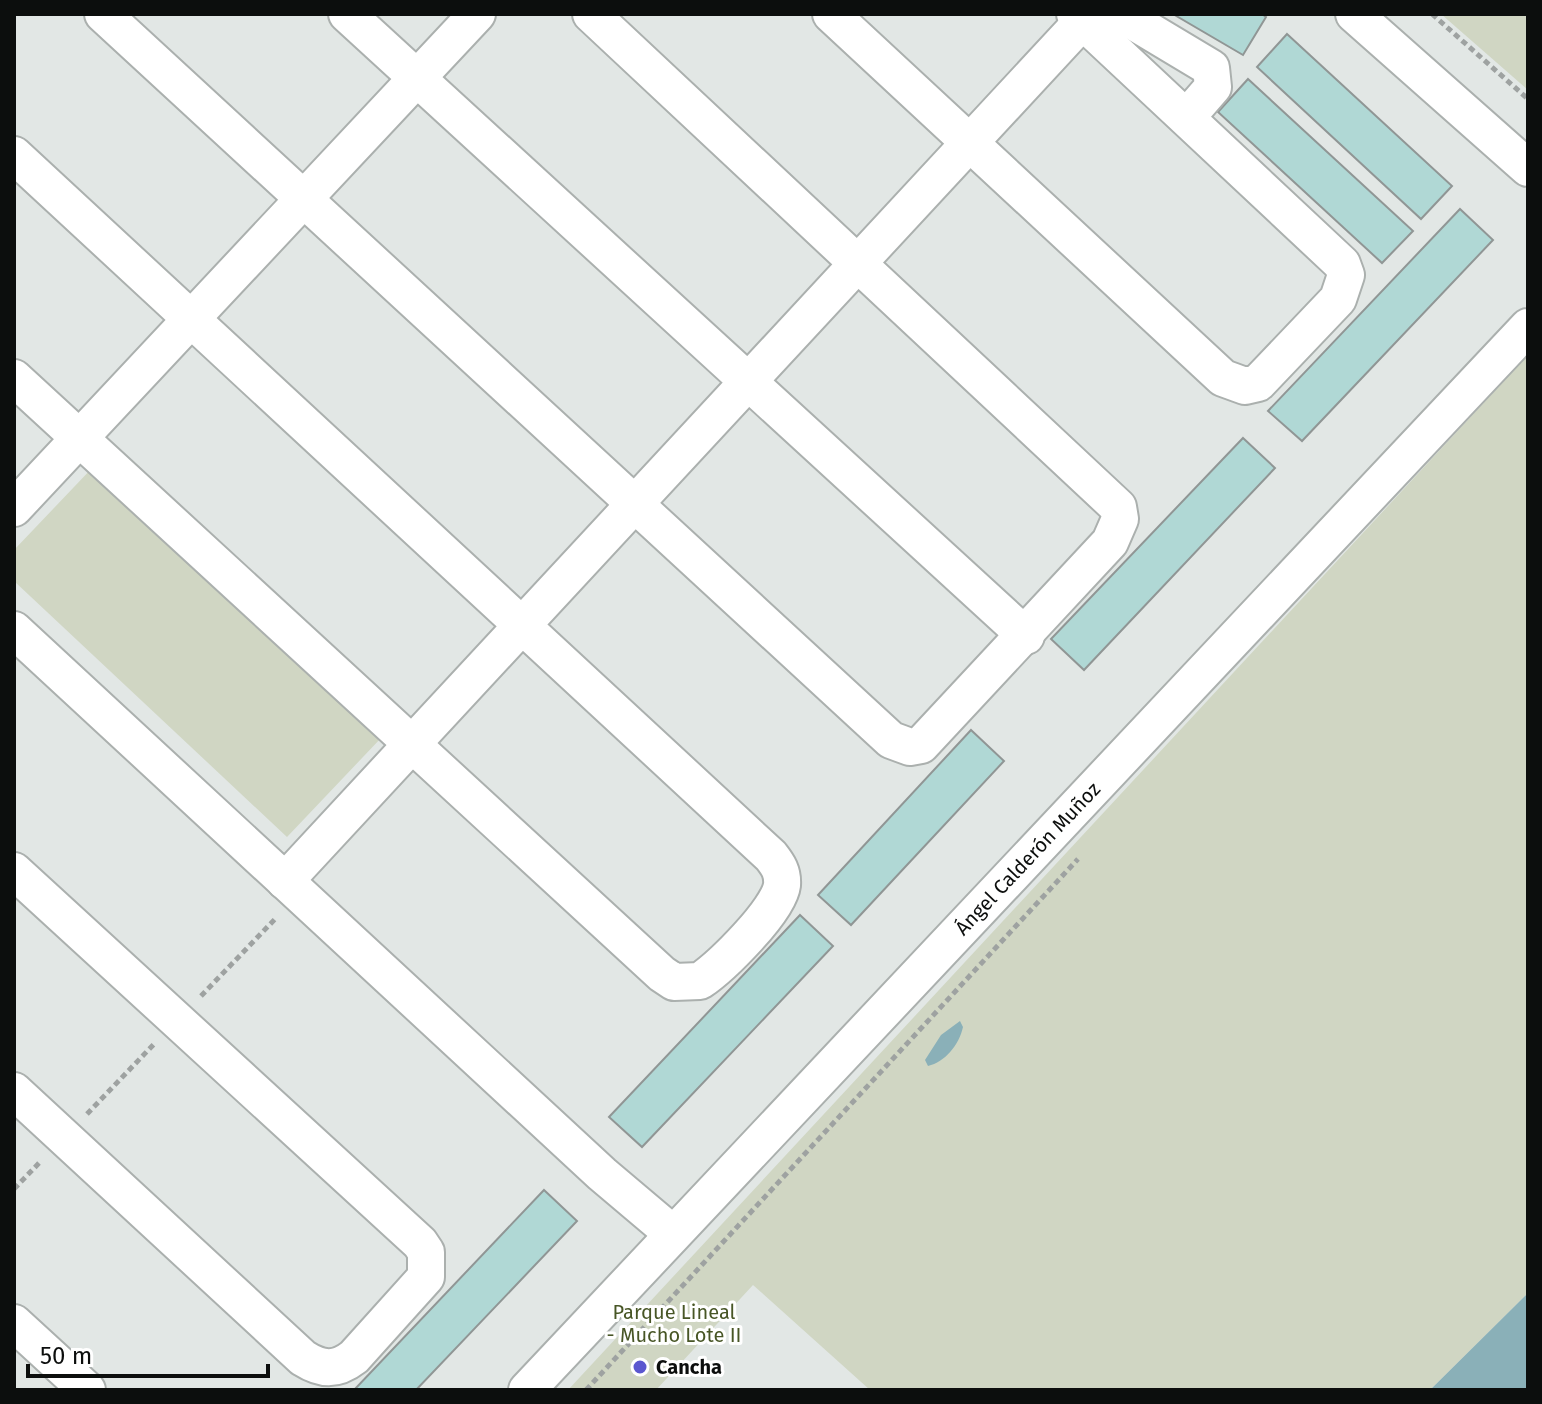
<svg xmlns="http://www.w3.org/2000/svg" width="1542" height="1404" viewBox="0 0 1542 1404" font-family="'Fira Sans',sans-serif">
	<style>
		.green { fill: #d0d6c3 }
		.water { fill: #8ab0b8 }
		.building { fill: #b0d8d5; stroke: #909695; stroke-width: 2 }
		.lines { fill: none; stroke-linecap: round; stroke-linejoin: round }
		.minor-casing { stroke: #abb0ae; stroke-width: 40 }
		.path { stroke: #9ea2a1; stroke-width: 5; stroke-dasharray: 6 4; stroke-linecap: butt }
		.minor { stroke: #fff; stroke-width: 36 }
		.poi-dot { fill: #5b57cf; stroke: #fff; stroke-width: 3 }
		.labels { text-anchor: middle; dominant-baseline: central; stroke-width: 6; stroke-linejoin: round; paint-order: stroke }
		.street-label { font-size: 20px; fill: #0c0e0d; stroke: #fff }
		.park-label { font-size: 20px; fill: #485626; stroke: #fff }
		.poi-label { font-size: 20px; font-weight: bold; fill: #0c0e0d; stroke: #fff; text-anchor: start }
	</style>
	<rect width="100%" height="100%" fill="#e2e7e5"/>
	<path class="green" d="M1441,14H1528V90Z
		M1528,355V1293L1430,1390H870L753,1285L656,1390H568Z
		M94,466L382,737L287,837L14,581V550Z"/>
	<path class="water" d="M960,1021L963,1027C959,1045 945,1062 928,1066L925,1060L941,1035Z
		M1528,1293V1390H1430Z"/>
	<path class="building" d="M1173,14H1262L1266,17L1243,55Z
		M1287,34L1452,186L1421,219L1257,67Z
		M1248,79L1413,231L1382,263L1218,112Z
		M1460,209L1493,240L1302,441L1268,411Z
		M1243,438L1275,468L1084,670L1051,639Z
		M971,730L1004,761L851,925L818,895Z
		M800,915L833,946L642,1147L609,1117Z
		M544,1190L577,1221L416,1390H354Z"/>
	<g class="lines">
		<defs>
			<g id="minor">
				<path d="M103,14L891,740L910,747L921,745L1110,542L1120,519L1118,507L591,14"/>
				<path d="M347,14L1026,636"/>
				<path d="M831,14L1223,378L1245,386L1258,383L1338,299L1346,275L1342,264L1075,14"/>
				<path d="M1121,14L1211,68L1213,87L1187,117"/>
				<path d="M1354,14L1528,168"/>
				<path d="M14,155L771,856C778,865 783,872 782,885C779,910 722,966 700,981L674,982L662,974L14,378"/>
				<path d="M14,508L477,14"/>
				<path d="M14,630L602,1174L673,1234"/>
				<path d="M14,871L420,1243L426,1252V1277L354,1357C336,1371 322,1370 303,1358L14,1091"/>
				<path d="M285,881L1089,14"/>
				<path d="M14,1323L87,1390"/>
				<path id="s1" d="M527,1390L1528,327"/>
			</g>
		</defs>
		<use href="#minor" class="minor-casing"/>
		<path class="path" d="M1432,14L1528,99
			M201,996L277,917
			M87,1114L155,1043
			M14,1189L41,1161
			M586,1390L1078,859"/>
		<use href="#minor" class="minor"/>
	</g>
	<circle class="poi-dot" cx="640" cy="1367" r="8"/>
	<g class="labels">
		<g class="street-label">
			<text stroke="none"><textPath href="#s1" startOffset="730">Ángel Calderón Muñoz</textPath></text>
		</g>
		<g class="park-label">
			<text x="674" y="1312">Parque Lineal<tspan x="674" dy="23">- Mucho Lote II</tspan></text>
		</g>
		<g class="poi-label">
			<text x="656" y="1367">Cancha</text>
		</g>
	</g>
	<rect width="1542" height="1404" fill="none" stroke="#0c0e0d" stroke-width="32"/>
	<path d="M28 1364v12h240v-12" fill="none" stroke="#0c0e0d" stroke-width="4"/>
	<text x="40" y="1364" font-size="24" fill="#0c0e0d" stroke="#ffffff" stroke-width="6" paint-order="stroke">50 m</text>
</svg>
